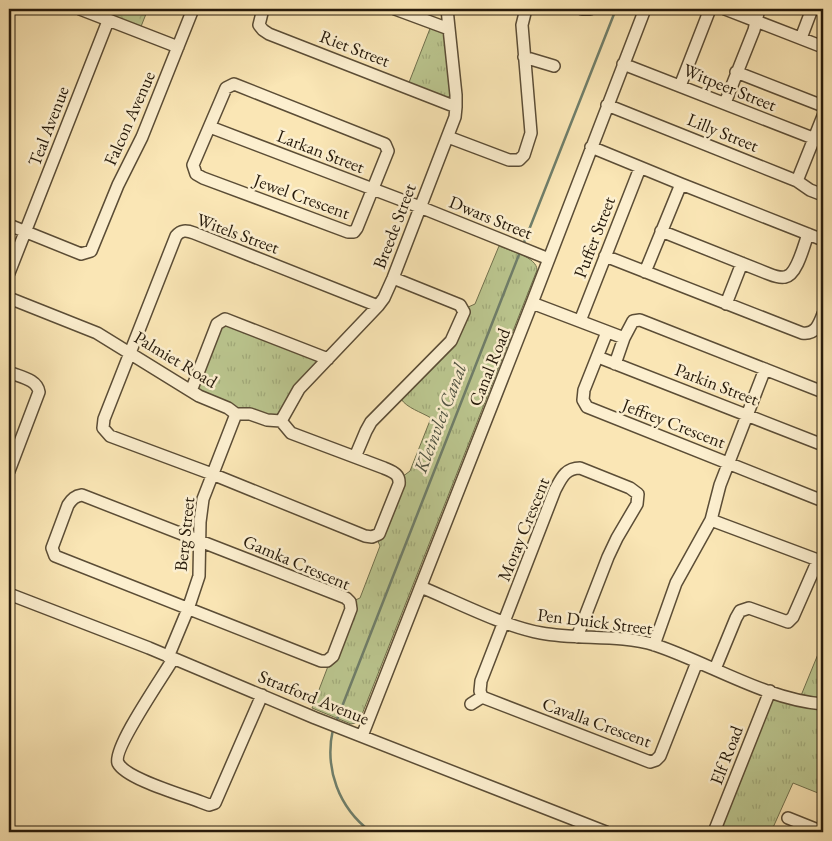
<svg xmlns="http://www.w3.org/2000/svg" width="832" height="841" viewBox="0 0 832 841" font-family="'EB Garamond',serif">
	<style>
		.grass { fill: url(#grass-tufts); stroke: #70704d }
		.park { fill: url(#park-crowns); stroke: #70704d }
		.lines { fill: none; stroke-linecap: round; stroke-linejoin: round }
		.stream { stroke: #6f7e6a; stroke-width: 2.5 }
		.minor-casing { stroke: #5b4d36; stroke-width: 14 }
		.minor { stroke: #fcefcf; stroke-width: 11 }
		.labels { text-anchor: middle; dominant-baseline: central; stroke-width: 5; stroke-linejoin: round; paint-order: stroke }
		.street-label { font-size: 18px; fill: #261a0b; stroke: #fcefcf }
		.water-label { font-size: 19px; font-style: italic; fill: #505443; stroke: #fcefcf }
	</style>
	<defs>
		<pattern id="grass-tufts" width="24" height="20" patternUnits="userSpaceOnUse" patternTransform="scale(1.25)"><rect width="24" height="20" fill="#bbc68f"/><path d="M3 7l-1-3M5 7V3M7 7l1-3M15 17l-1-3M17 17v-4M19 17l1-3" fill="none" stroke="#a1aa7a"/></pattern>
		<pattern id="park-crowns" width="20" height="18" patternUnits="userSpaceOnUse" patternTransform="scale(1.25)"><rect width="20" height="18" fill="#bbc68f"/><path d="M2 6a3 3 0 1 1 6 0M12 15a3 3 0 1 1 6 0" fill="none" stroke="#a1aa7a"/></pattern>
	</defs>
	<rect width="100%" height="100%" fill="#fae6b5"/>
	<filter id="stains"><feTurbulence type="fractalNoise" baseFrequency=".004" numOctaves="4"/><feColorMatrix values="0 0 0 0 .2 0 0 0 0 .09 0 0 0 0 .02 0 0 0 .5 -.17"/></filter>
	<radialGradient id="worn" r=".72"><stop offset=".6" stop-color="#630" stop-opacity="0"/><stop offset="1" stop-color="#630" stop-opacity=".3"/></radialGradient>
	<path class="grass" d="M431,26L444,31L451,95L447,98L408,85Z
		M499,246C510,251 537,257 537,270L359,722L351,724L312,708L353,601L360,598L380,546L377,539L402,477L410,471L431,418C421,412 407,408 401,399L456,341L466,308L475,304Z
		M222,323L316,359L317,364L278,414L275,416L240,411L197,391Z
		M823,642V701L800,698Z
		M775,699L823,709V795L793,783L771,832H718L772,700Z"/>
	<path class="park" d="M90,9H148L140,29Z"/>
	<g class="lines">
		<path class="stream" d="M523,245L616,9
			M336,722L520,252
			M333,729C324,769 339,808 371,832"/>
		<defs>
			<path id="minor" d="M80,9L178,47
				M263,9L259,25L263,30L269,34L456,107
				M395,9L449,29
				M582,9H590
				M725,9L823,47
				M801,38L812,9
				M524,57L554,66
				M623,64L823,142
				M736,72L823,106
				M234,84L385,144L388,151L357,228L354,232H348L203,178L196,174L193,165L226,88Z
				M680,86L710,9
				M725,103L754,30L759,9
				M607,105L797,181L810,190L823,195
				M210,127L420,207L549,259
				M448,137L509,160H519L524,155L531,133L522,25L526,9
				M591,147L681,184L823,240
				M797,181L823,116
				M9,225L81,254L91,251L118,185L142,137L193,9
				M661,231L769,274C774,276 780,278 785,277C797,275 804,245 808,234
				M605,256L802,333C815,335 819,325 823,314
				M645,272L681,184
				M9,273L108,21
				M9,298L97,333L199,396L228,408L236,414H250L267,420L281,421
				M532,303L624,338L633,321L640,320L823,392
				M726,304L742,263
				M580,321L640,168
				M607,332L584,390L583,400L587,407L823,501
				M598,357L823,445
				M615,364L624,338
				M9,372C20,377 37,379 39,392L9,471
				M191,391L217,324L225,319L328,359
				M281,421L291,433L384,468C393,472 400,474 399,484L379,534L372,537L365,536L212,474L110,436L103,428L104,419L176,236C181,230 186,230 194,233L378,306
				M281,421L299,389L378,306L384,298L393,278L455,117L456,107V95L447,9
				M355,457L366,431L371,422L451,341L464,312L460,305L393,278
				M82,495L346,598L350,602L351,609L333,656L327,661H321L55,556L52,548L68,505C72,499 75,496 82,495Z
				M711,520L823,562
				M421,587C457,602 503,626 541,633C578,640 619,634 655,645C709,663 767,700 823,704
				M9,594L149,648L315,718L606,832
				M577,637L608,557L617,538L637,504L638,494L630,488L580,468C565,468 561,479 555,490L481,681L480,691L482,697L650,762L656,760L660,756L697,662
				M654,645L676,583L711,520L720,485L765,369
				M168,657L188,609L199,576L200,522L203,499L236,414
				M173,659C164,675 112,749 118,763C126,779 183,795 201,802L209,805L215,803L262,695
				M715,669L736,618L740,611L749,608L788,622L793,617L818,560
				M471,704L482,697
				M362,736L532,303L645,9
				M788,818L823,832
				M714,832L770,691"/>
		</defs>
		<use href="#minor" class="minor-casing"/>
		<use href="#minor" class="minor"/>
	</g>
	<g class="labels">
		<g class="street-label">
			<text transform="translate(355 48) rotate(21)">Riet Street</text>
			<text transform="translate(730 87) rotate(22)">Witpeer Street</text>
			<text transform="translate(129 118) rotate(-66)">Falcon Avenue</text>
			<text transform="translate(48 126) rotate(-69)">Teal Avenue</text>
			<text transform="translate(723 132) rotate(22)">Lilly Street</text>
			<text transform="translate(321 151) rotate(21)">Larkan Street</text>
			<text transform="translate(302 196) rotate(20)">Jewel Crescent</text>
			<text transform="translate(491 217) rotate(22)">Dwars Street</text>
			<text transform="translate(394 226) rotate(-69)">Breede Street</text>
			<text transform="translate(238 233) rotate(20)">Witels Street</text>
			<text transform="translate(594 237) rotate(-69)">Puffer Street</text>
			<text transform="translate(176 359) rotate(31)">Palmiet Road</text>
			<text transform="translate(489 367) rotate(-68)">Canal Road</text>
			<text transform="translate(717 384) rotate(21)">Parkin Street</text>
			<text transform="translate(674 423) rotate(21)">Jeffrey Crescent</text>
			<text transform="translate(523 529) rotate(-68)">Moray Crescent</text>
			<text transform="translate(184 534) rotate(-84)">Berg Street</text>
			<text transform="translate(297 562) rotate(23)">Gamka Crescent</text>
			<text transform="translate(595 621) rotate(7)">Pen Duick Street</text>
			<text transform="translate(314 697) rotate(22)">Stratford Avenue</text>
			<text transform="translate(597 722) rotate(20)">Cavalla Crescent</text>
			<text transform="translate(726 755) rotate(-69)">Elf Road</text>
		</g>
		<g class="water-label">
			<text transform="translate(440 418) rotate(-69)">Kleinvlei Canal</text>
		</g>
	</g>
	<rect width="832" height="841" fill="none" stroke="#fae6b5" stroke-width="30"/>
	<rect x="10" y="10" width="812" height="821" fill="none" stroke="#261a0b" stroke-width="2.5"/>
	<rect x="15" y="15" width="802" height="811" fill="none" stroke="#261a0b"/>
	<rect width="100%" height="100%" filter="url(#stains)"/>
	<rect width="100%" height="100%" fill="url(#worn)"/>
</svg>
